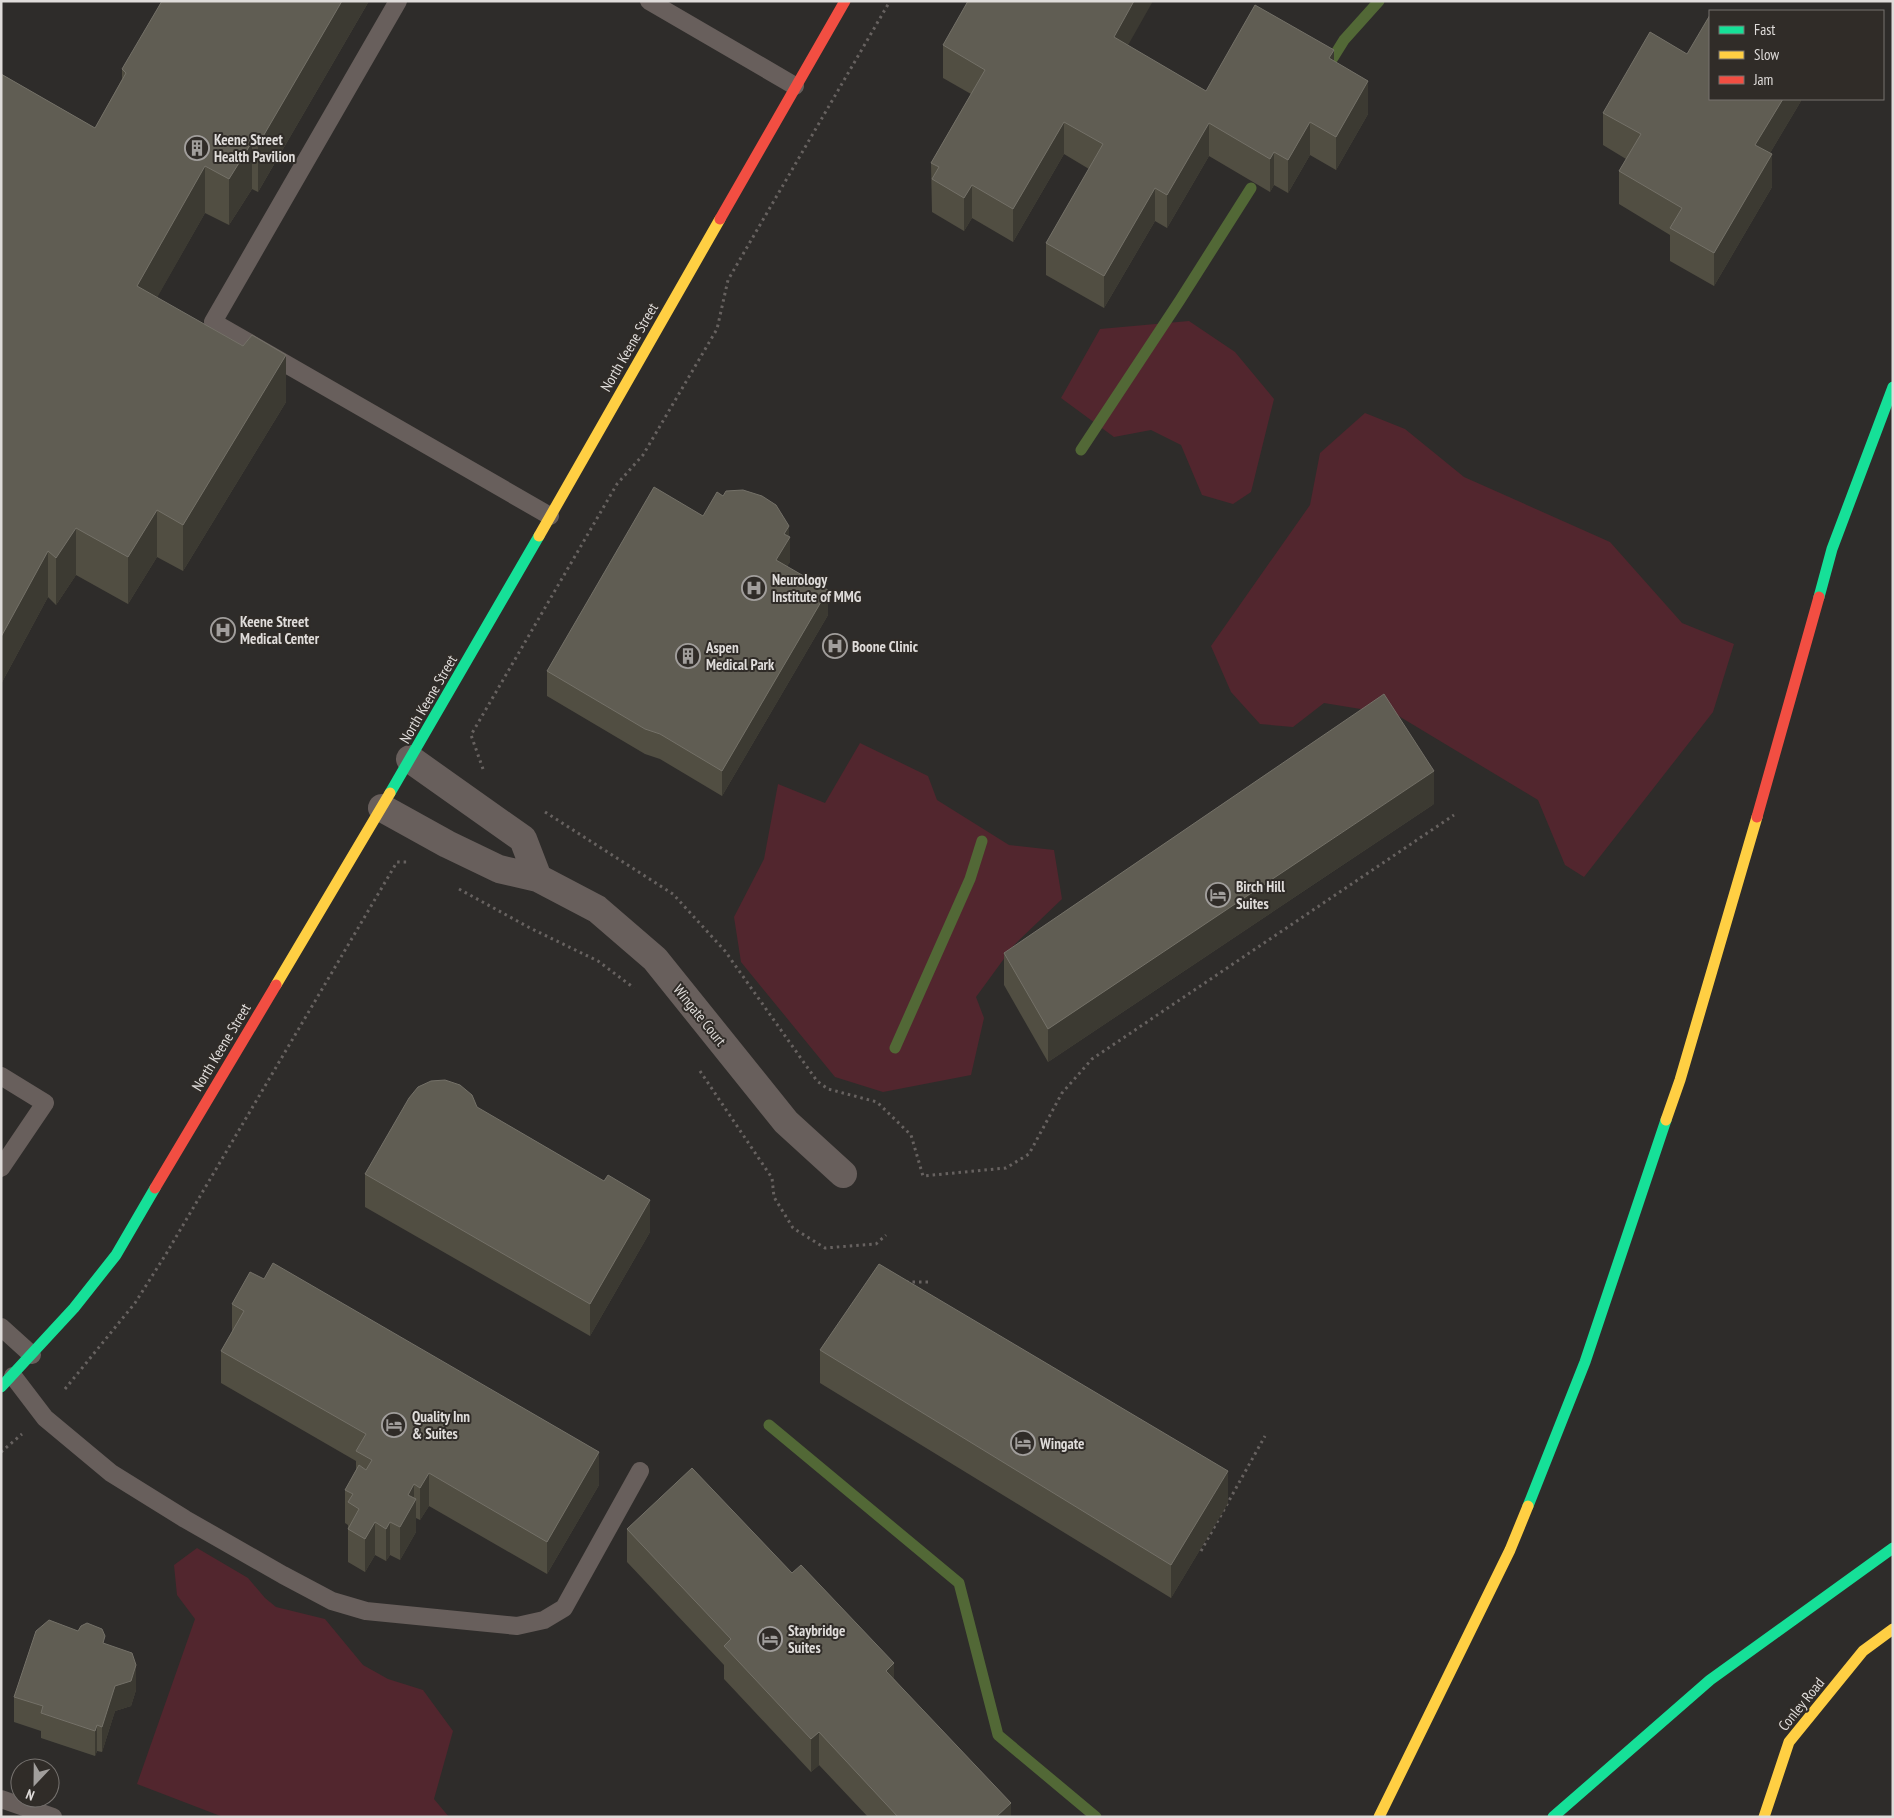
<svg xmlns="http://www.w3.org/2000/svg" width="1894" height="1818" viewBox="0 0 1894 1818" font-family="'PT Sans Narrow',sans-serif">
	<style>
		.green { fill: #52262e }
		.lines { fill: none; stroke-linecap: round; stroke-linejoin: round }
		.stream { stroke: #526836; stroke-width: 11 }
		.path { stroke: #676260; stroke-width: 3; stroke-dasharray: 2.5 4; stroke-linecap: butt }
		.lane { stroke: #685f5c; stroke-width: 18 }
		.street { stroke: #685f5c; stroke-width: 28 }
		.fast { stroke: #16e098; stroke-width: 11 }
		.slow { stroke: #ffcf43; stroke-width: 11 }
		.jam { stroke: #f24e42; stroke-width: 11 }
		.wall { fill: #514e42 }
		.shaded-wall { fill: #3c3a32 }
		.building { fill: #605d53; stroke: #747168 }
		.labels { text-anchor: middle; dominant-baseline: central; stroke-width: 4; stroke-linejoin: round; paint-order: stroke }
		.poi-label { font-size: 15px; font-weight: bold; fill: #dfdcda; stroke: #302c28; text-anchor: start }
		.street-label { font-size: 15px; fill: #dfdcda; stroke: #302c28 }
	</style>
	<rect width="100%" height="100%" fill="#2e2c2a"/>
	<path class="green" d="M1189,321L1235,352L1274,399L1251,492L1233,504L1202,495L1181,445L1151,430L1114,437L1061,398L1100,329Z
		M1365,413L1405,429L1464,477L1610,542L1682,623L1734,644L1713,712L1584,877L1565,865L1538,800L1397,715L1324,703L1293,727L1260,724L1231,692L1211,646L1310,505L1320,453Z
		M860,743L928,776L937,800L1009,845L1054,850L1062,899L1014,945L976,997L984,1018L971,1075L883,1092L835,1077L741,962L734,917L764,859L778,784L825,803Z
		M197,1548L248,1578L265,1598L276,1607L325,1619L363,1665L388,1679L423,1690L453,1731L434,1799L449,1817H223L137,1784L195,1619L177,1595L174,1565Z"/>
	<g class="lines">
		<path class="stream" d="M1326,69L1344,40L1379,1
			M1081,450L1180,300L1251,188
			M895,1048L970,879L982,841
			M769,1425L959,1583L998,1735L1096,1817"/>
		<path class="path" d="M483,769L471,735L617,484L643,455L717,329L728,280L890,1
			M545,812L673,894L725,951L817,1081L828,1089L877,1102L911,1135L923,1176L1006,1168L1029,1154L1062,1093L1092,1059L1454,815
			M459,889L530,928L598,961L634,988
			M700,1071L772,1178L774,1197L793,1228L825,1248L876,1244L886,1235
			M906,1282H929
			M65,1389L135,1303L166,1254L397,862H410
			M1,1452L22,1434
			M1201,1551L1265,1436"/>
		<path class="lane" d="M398,1L213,322L550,516
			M649,1L795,86
			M1,1076L45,1103L1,1168
			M1,1327L32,1355
			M13,1376L45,1418L111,1473L185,1519L283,1575L332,1601L366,1611L517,1626L544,1620L564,1608L640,1471
			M1,1799L53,1817"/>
		<path class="street" d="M410,759L523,839L538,878
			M382,808L447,844L499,869L538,878L597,909L655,959L786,1122L843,1174"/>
		<path class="fast" d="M1819,597L1832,549L1893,387
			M390,793L539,536
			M1,1387L74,1308L116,1255L155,1188
			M1528,1506L1585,1362L1666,1120
			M1553,1817L1710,1680L1893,1548"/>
		<path class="slow" d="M539,536L720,219
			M276,985L390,793
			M1666,1120L1680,1080L1757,817
			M1379,1817L1510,1550L1528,1506
			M1764,1817L1789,1742L1863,1651L1893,1629"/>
		<path class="jam" d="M720,219L845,1
			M1757,817L1819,597
			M155,1188L276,985"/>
	</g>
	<path class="wall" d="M369,1L258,192L252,189L229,225L205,213L157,297L286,402L183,571L157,557L128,604L76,575L56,605L48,597L1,684V74L95,128L122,79V69Z
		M943,45L1128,46L1206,91L1334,61L1368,114L1336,170L1310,155L1288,193L1274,185L1270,192L1209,156L1167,228L1155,221L1104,308L1046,275V243L1089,169L1064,154L1013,242L972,218L964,231L932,212L931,163L971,94L943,78Z
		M1687,54L1801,99V101L1770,153L1772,187L1714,286L1670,261V235L1619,204V171L1626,159L1603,145V113Z
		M703,516L789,536L790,562L787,566L828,615L722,796L660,759L645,754L547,696V671Z
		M1434,804L1048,1062L1004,985V953Z
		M477,1107L650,1232L590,1336L365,1207V1174Z
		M232,1304L599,1485L547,1574L429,1506L420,1520L416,1518V1532L400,1560L390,1555L386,1561L375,1555L365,1572L348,1562V1525L345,1523V1490L356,1470V1461L221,1383V1351L232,1332Z
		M820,1350L1228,1503L1171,1598L820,1383Z
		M627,1529L894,1679L1011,1817H868L819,1765L811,1772L724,1679V1665L627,1562Z
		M105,1644L136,1690L131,1706L115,1711L102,1752L97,1751L95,1756L41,1738V1731L14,1722V1697Z"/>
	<path class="shaded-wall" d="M342,1H369L258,192V145Z
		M1134,1H1153L1114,70V37Z
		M1334,50V83L1329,58Z
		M1368,81V114L1336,170V137Z
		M1783,99H1801V101L1755,178V145Z
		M1064,122V154L1013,242V209Z
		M1310,122V155L1288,193V160Z
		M1209,123V156L1167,228V195Z
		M252,142V189L229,225V179Z
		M1274,152V185L1270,192V159Z
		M1772,154V187L1714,286V253Z
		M205,166V213L137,333V286Z
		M972,185V218L964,231V198Z
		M1155,188V221L1104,308V276Z
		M286,355V402L183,571V525Z
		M157,510V557L128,604V557Z
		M789,526V539L790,537V562L776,585V560L784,534Z
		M76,528V575L56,605V558Z
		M48,551V597L1,684V637Z
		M828,590V615L722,796V771Z
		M1434,771V804L1048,1062V1029Z
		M650,1200V1232L590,1336V1304Z
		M599,1452V1485L547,1574V1542Z
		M1228,1471V1503L1171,1598V1565Z
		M429,1473V1506L420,1520V1488Z
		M414,1484V1502L416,1499V1532L400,1560V1527L408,1495Z
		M375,1522V1555L365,1572V1539Z
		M390,1522V1555L386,1561V1529Z
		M894,1663V1696L886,1671Z
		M136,1665V1690L131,1706L115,1711L102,1752V1727L115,1686Z
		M97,1725V1751L95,1756V1731Z
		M819,1732V1765L811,1772V1739Z
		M1011,1803V1817H996Z"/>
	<path class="building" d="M162,1H342L258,145L252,142L229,179L205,166L137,286L243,346L252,335L286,355L183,525L157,510L128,557L76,528L56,558L48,551L1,637V74L95,128L126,73L122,69Z
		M968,1H1134L1114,37L1206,91L1255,5L1334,50L1329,58L1368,81L1336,137L1310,122L1288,160L1274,152L1270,159L1209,123L1167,195L1155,188L1104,276L1046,243L1103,144L1064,122L1013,209L972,185L964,198L932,179L939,167L931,163L985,70L943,45Z
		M1710,15V99H1783L1755,145L1772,154L1714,253L1670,228L1682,208L1619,171L1641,134L1603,113L1650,32L1687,54Z
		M654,487L703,516L717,492L723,496L726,491L743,490L762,496L776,505L789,526L784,534L790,537L776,560L828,590L722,771L660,734L645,729L547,671Z
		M1384,694L1434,771L1048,1029L1004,953Z
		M445,1080L460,1085L472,1095L477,1107L604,1181L608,1175L650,1200L590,1304L365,1174L409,1098L418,1087L431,1081Z
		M273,1263L599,1452L547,1542L429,1473L420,1488L414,1484L408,1495L416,1499L400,1527L390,1522L386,1529L375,1522L365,1539L348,1529L359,1509L348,1502L353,1494L345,1490L359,1465L366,1470L372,1460L356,1451L366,1434L221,1351L244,1311L232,1304L250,1272L264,1279Z
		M879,1264L1228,1471L1171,1565L820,1350Z
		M692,1468L792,1573L801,1565L894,1663L886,1671L1011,1803L996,1817H898L819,1732L811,1739L724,1646L731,1639L627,1529Z
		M49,1620L78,1631L81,1626L87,1623L102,1629L105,1636L103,1643L132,1653L136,1665L131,1681L115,1686L102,1727L97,1725L95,1731L41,1713L43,1706L14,1697L36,1631Z"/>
	<defs>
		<symbol id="building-ring" viewBox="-11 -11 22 22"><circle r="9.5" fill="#302c28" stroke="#a19e9c" stroke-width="1.5"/><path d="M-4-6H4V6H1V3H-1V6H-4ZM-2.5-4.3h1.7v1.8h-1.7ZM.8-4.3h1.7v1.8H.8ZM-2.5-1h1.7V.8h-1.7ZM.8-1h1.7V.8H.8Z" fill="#a19e9c"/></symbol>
		<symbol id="hospital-ring" viewBox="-11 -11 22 22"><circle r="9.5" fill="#302c28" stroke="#a19e9c" stroke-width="1.5"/><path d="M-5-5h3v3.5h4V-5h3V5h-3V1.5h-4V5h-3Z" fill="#a19e9c"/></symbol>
		<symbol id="hotel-ring" viewBox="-11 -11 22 22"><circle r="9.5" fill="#302c28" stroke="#a19e9c" stroke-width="1.5"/><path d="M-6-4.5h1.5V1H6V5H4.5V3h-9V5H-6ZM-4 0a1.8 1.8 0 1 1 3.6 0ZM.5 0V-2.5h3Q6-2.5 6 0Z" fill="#a19e9c"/></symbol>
	</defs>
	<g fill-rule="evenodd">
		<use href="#building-ring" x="183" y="134" width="28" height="28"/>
		<use href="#hospital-ring" x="740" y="574" width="28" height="28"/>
		<use href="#hospital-ring" x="209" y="616" width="28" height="28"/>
		<use href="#hospital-ring" x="821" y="632" width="28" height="28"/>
		<use href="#building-ring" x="674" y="642" width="28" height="28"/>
		<use href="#hotel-ring" x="1204" y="881" width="28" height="28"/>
		<use href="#hotel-ring" x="380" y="1411" width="28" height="28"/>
		<use href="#hotel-ring" x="1009" y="1429" width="28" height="28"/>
		<use href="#hotel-ring" x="756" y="1625" width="28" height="28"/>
	</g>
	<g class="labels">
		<g class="poi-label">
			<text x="214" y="139">Keene Street<tspan x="214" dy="17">Health Pavilion</tspan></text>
			<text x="772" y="579">Neurology<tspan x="772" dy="17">Institute of MMG</tspan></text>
			<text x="240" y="621">Keene Street<tspan x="240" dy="17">Medical Center</tspan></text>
			<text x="852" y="646">Boone Clinic</text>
			<text x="706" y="647">Aspen<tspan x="706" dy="17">Medical Park</tspan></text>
			<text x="1236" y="886">Birch Hill<tspan x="1236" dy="17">Suites</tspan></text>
			<text x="412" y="1416">Quality Inn<tspan x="412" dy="17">&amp; Suites</tspan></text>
			<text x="1040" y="1443">Wingate</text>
			<text x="788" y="1630">Staybridge<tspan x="788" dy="17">Suites</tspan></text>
		</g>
		<g class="street-label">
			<text transform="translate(629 347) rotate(-60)">North Keene Street</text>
			<text transform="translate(428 699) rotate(-60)">North Keene Street</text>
			<text transform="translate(700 1015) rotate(51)">Wingate Court</text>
			<text transform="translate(221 1047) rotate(-59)">North Keene Street</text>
			<text transform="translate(1801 1704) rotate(-51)">Conley Road</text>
		</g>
	</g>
	<rect width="1894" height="1818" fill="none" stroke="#dfdcda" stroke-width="5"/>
	<rect x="1709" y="10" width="175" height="90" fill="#302c28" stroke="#76726f"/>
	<rect x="1719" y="26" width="25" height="8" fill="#16e098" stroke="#76726f"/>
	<text x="1754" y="35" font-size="15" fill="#dfdcda">Fast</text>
	<rect x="1719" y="51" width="25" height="8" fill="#ffcf43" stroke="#76726f"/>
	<text x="1754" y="60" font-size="15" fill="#dfdcda">Slow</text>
	<rect x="1719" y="76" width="25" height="8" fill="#f24e42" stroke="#76726f"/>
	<text x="1754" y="85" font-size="15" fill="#dfdcda">Jam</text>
	<g transform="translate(35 1783) rotate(202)"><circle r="24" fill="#302c28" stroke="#76726f"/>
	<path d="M0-4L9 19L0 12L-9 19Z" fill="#a19e9c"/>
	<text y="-8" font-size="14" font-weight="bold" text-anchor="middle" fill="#dfdcda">N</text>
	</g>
</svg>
